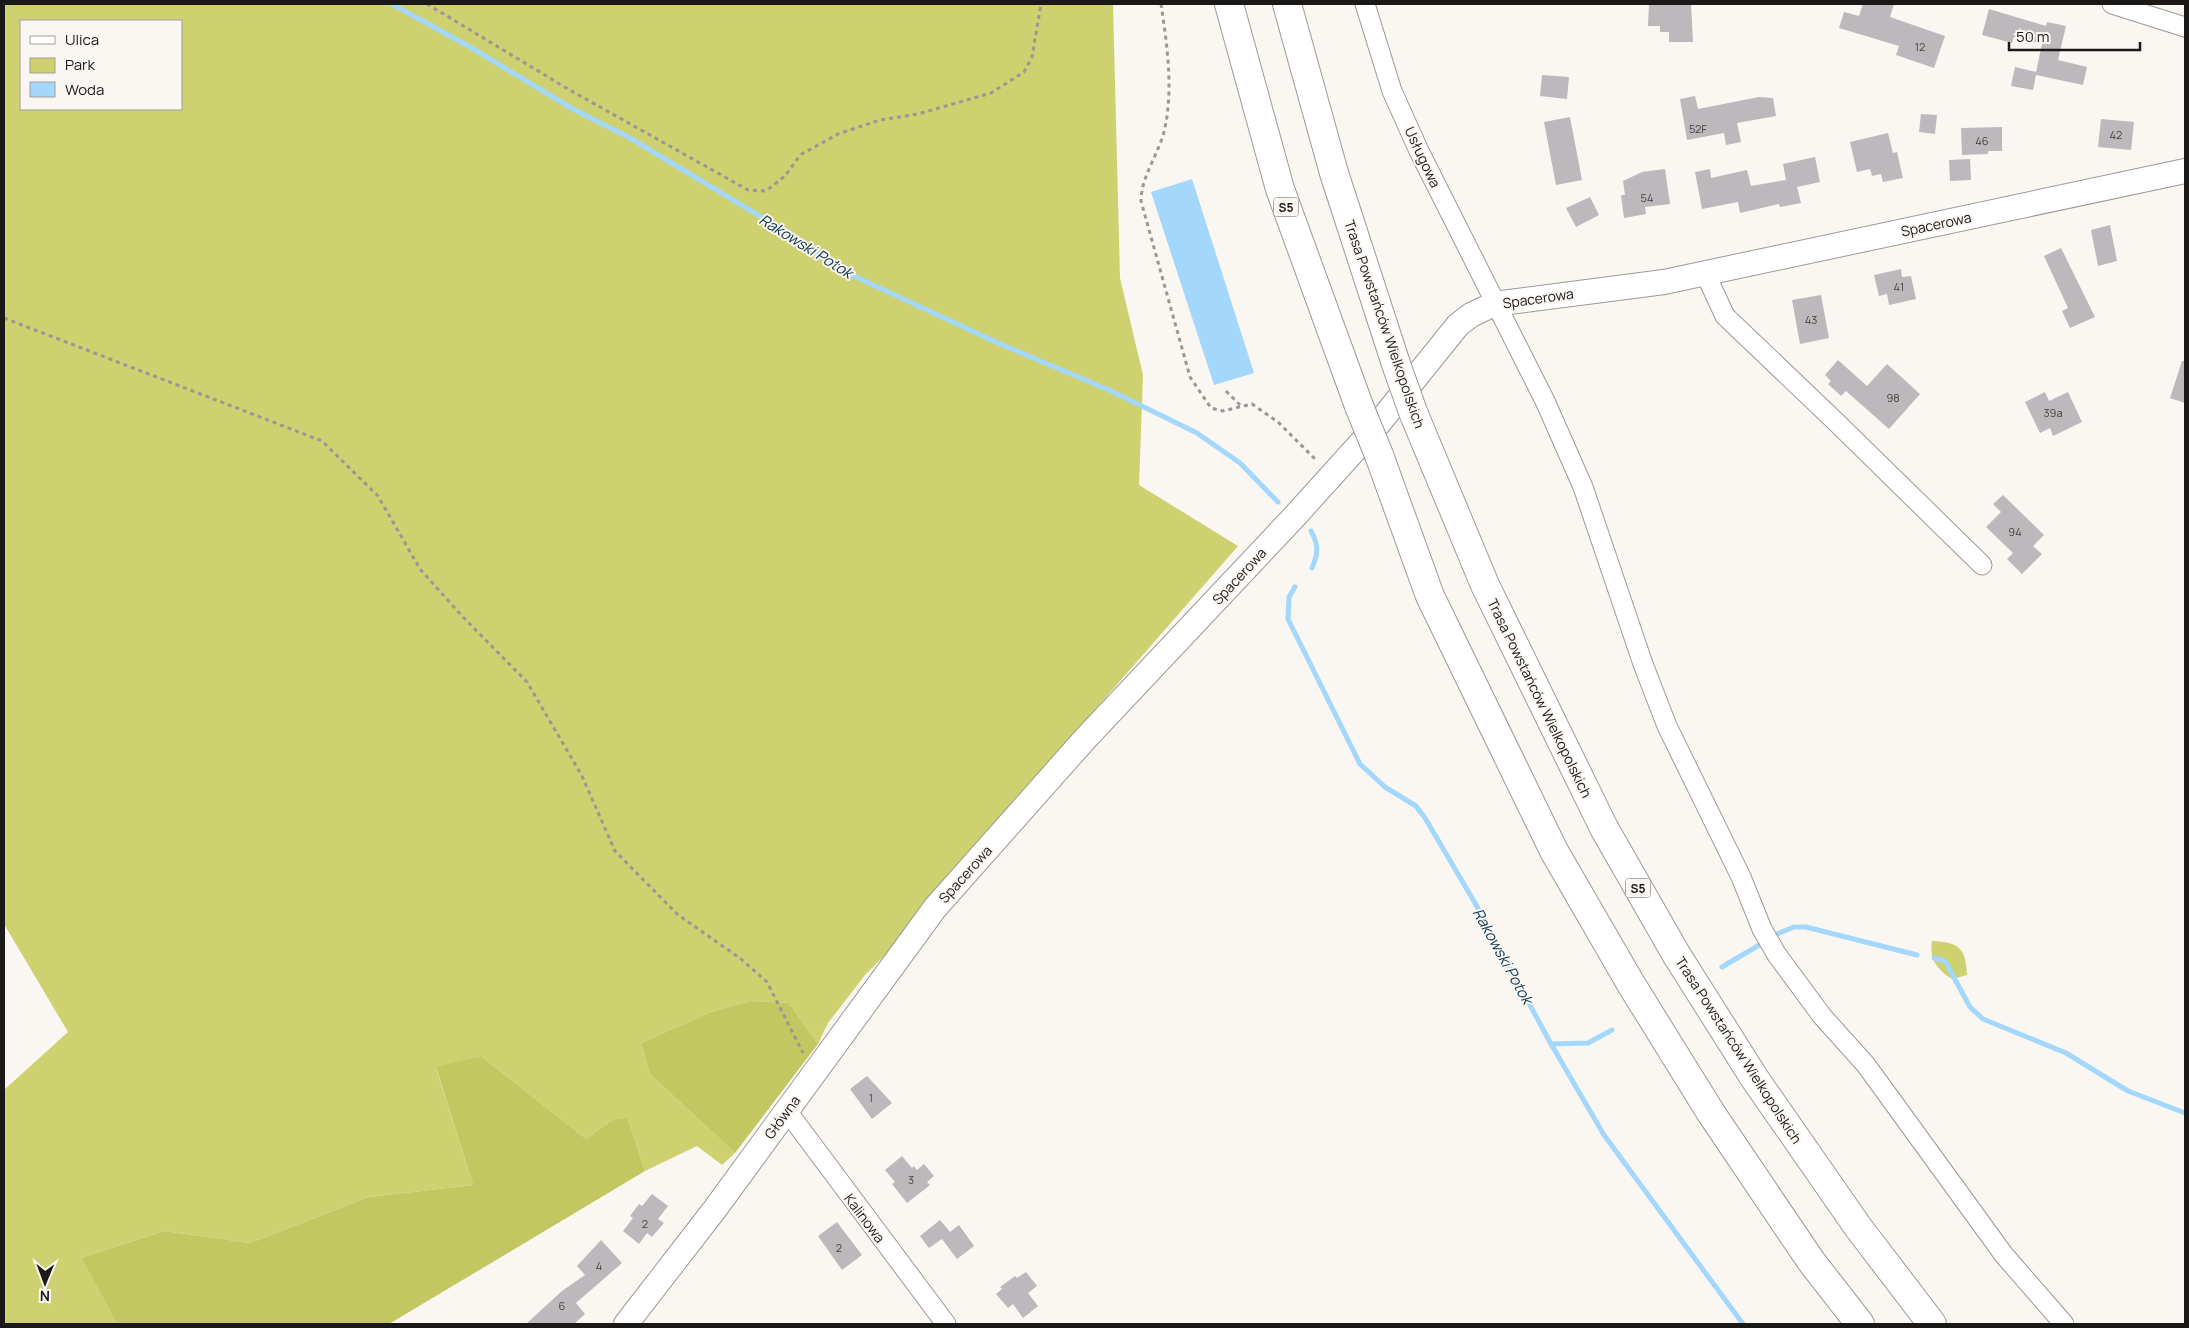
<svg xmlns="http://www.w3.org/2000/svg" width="2189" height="1328" viewBox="0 0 2189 1328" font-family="Manrope,sans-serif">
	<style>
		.green { fill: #cdd170; fill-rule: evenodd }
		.forest { fill: #c3c762 }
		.water { fill: #a3d7fc }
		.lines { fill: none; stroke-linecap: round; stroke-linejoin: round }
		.stream { stroke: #a3d7fc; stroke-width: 5 }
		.building { fill: #bcb9bc }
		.minor-casing { stroke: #9d9996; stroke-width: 21 }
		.tertiary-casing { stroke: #9d9996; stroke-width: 26 }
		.motorway-casing { stroke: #9d9996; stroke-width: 30 }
		.path { stroke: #9a9794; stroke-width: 3; stroke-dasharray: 4 4; stroke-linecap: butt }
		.minor { stroke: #fff; stroke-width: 19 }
		.tertiary { stroke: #fff; stroke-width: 24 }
		.motorway { stroke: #fff; stroke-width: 28 }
		.motorway-bridge-casing { stroke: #9d9996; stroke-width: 30; stroke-linecap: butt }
		.motorway-bridge { stroke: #fff; stroke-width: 28 }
		.labels { text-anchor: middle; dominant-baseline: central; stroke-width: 4; stroke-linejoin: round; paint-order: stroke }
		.number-label { font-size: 11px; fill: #434141 }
		.shield { fill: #faf6f2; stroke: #5e5b59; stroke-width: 1 }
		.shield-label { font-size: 12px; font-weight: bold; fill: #1b1918 }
		.street-label { font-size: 14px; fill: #1b1918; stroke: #faf6f2 }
		.water-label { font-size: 15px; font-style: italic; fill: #0d364e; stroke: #faf6f2 }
	</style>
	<rect width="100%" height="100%" fill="#faf6f2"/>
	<path class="green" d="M4,4H1113L1120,278L1143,375L1139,485L1238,546L982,839L886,954L865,975L828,1023L818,1044L789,1003L750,1001L711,1012L641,1043L650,1074L735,1153L722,1165L697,1146L645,1171L628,1119H614L586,1139L481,1056L436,1068L473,1185L369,1197L250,1243L164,1231L81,1258L117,1324H4V1090L68,1032L4,924ZM21,21H181V109H21Z
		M1932,941C1959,942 1966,948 1967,975L1952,979C1937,969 1929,960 1932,941Z"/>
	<path class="forest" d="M750,1001L789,1003L818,1044L735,1153L650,1074L641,1043L711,1012Z
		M481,1056L586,1139L614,1119H628L645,1171L389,1324H117L81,1258L164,1231L250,1243L369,1197L473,1185L436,1067Z"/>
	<path class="water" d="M1192,179L1254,373L1214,385L1151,192Z"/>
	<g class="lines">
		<path class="stream" d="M392,4L470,47L571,108L630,138L793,236L841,270L998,343L1109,390L1197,433L1240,463L1278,502
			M1311,531C1319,545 1318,554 1312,568
			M1295,587L1289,597L1288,619L1360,764L1385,787L1416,806L1425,818L1475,903L1551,1044L1604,1135L1743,1324
			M1777,934L1794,927H1806L1917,955
			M1934,958L1945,961L1970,1007L1983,1019L2066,1053L2128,1091L2185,1113
			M1722,967L1761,944
			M1551,1044L1588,1043L1612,1030"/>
	</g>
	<path class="building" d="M1649,4H1691L1693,42H1669V32H1660V26H1648Z
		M1863,4H1894L1890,17L1945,36L1934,68L1896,55L1899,46L1839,28L1844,12L1859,16Z
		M1989,9L2046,26L2047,22L2066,26L2058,60L2087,67L2083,85L2036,75L2033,90L2011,86L2015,67L2036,72L2042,44L2014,37L2012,43L1982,35Z
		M1542,75L1569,77L1567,99L1540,96Z
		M1695,96L1698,109L1759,97L1773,98L1776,116L1737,123L1741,142L1726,145L1724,133L1687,140L1680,99Z
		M1921,114L1937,115L1935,134L1919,132Z
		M1570,117L1582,180L1556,185L1544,122Z
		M2101,119L2134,122L2131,150L2098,147Z
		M2002,127V151H1988V154L1962,155L1961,128Z
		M1888,133L1893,153L1897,152L1903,178L1883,182L1881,174L1872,176L1870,169L1857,172L1850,142Z
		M1815,157L1820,182L1797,187L1801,203L1780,207L1779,204L1740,213L1738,202L1702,209L1695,172L1710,169L1711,178L1747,170L1751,186L1786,180L1783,164Z
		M1970,159L1971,180L1950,181L1949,160Z
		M1665,169L1670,204L1645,207L1646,214L1624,218L1621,195H1625L1623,181L1642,172Z
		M1590,197L1599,215L1576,227L1566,208Z
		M2110,225L2117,261L2098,266L2091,230Z
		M2061,248L2095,317L2070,328L2062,311L2068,308L2044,256Z
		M1901,269L1902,277L1911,276L1916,299L1889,305L1887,294L1879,296L1874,275Z
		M1821,295L1829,338L1800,344L1792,300Z
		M1838,360L1867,386L1887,364L1920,394L1889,429L1846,391L1841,396L1828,384L1831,381L1825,375Z
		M2182,361H2185V403L2170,398Z
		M2045,392L2049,401L2068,392L2082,422L2053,436L2050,428L2040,433L2025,402Z
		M2003,495L2044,535L2033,546L2042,554L2022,574L2007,559L2013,553L1986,527L2001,512L1993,504Z
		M867,1076L892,1103L872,1119L850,1089Z
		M902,1156L912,1168L914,1166L917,1170L924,1164L934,1176L927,1182L930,1185L907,1203L892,1184L895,1182L885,1170Z
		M652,1194L668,1206L658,1219L664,1223L652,1237L647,1233L639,1244L623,1231L633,1218L630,1216L639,1204L642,1206Z
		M940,1220L950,1232L959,1225L974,1246L957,1259L942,1239L929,1248L920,1236Z
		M837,1222L862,1255L842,1270L818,1236Z
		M601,1240L622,1263L576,1303L585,1314L574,1324H526L562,1291L585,1275L577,1266Z
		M1026,1272L1037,1286L1028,1293L1038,1306L1023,1318L1013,1304L1008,1308L996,1294L1002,1289L1000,1287L1015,1276L1017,1278Z"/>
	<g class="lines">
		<defs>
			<path id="minor" d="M1365,4L1392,91L1419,151L1545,401L1583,487L1643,664L1667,726L1741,877L1762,929L1777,955L1822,1016L1866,1065L2004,1255L2064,1324
				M2112,4L2185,27
				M1705,273L1725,316L1834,420L1982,565
				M787,1111L946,1324"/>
			<path id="tertiary" d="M626,1324L715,1209L935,908L1085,739L1295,516L1379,423L1458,325L1471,315L1494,304L1664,282L2185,171"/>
			<path id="motorway" d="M1229,4L1280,189L1359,406
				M1287,4L1334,173L1396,364
				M1413,412L1485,585L1604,828L1676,954L1755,1079L1858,1227L1932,1324
				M1379,455L1430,596L1554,851L1631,984L1711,1113L1811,1261L1860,1324"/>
		</defs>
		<use href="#minor" class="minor-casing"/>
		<use href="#tertiary" class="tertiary-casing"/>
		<use href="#motorway" class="motorway-casing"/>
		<path class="path" d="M427,4L568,89L748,190L766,191L785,176L800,155L838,134L880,120L918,114L991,93L1024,72L1032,57L1041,4
			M1161,4C1167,45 1174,90 1164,132C1158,155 1141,177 1141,201L1190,377L1211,408L1223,411L1252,404L1278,422L1317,461
			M4,318L322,441L378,496L420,569L461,615L527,682L582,776L615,851L677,914L741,959L767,982L803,1053
			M1226,391L1240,405"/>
		<use href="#minor" class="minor"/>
		<use href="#tertiary" class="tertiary"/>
		<use href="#motorway" class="motorway"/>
		<defs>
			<path id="motorway-bridge" d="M1396,364L1413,412
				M1359,406L1379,455"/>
		</defs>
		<use href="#motorway-bridge" class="motorway-bridge-casing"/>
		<use href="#motorway-bridge" class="motorway-bridge"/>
	</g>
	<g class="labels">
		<g class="number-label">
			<text x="1920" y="46">12</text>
			<text x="1698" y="128">52F</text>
			<text x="2116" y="134">42</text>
			<text x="1982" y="140">46</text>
			<text x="1647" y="197">54</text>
			<text x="1899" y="286">41</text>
			<text x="1811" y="319">43</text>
			<text x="1893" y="397">98</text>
			<text x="2053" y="412">39a</text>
			<text x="2015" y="531">94</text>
			<text x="871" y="1097">1</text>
			<text x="911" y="1179">3</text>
			<text x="645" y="1223">2</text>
			<text x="839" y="1247">2</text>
			<text x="599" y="1265">4</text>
			<text x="562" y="1305">6</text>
		</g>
		<g class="shield">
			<rect x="1273.5" y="197.5" width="25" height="19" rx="4"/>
			<rect x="1625.5" y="878.5" width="25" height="19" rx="4"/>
		</g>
		<g class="shield-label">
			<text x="1286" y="207">S5</text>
			<text x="1638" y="888">S5</text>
		</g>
		<g class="street-label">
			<text transform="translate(1423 157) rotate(65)">Usługowa</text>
			<text transform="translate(1936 224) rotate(-12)">Spacerowa</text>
			<text transform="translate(1538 298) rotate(-8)">Spacerowa</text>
			<text transform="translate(1385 324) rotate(71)">Trasa Powstańców Wielkopolskich</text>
			<text transform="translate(1239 576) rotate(-47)">Spacerowa</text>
			<text transform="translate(1540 698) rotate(64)">Trasa Powstańców Wielkopolskich</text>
			<text transform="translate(965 874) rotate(-48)">Spacerowa</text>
			<text transform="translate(1739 1050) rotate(57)">Trasa Powstańców Wielkopolskich</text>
			<text transform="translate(782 1117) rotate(-54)">Główna</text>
			<text transform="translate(865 1218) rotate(53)">Kalinowa</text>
		</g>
		<g class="water-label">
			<text transform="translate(806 246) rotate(32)">Rakowski Potok</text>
			<text transform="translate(1503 956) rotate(61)">Rakowski Potok</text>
		</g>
	</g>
	<rect width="2189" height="1328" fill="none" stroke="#1b1918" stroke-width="10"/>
	<rect x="20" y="20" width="162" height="90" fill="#faf6f2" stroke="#a19e9b"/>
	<rect x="30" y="36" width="25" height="8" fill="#ffffff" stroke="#a19e9b"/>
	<text x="65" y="45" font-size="15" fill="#1b1918">Ulica</text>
	<rect x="30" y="58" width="25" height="15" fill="#cdd170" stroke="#a19e9b"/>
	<text x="65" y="70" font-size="15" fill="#1b1918">Park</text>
	<rect x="30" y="82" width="25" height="15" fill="#a3d7fc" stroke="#a19e9b"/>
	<text x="65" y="95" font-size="15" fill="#1b1918">Woda</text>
	<g transform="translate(45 1283) rotate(181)" stroke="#faf6f2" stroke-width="4" paint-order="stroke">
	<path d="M0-4L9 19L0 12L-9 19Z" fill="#1b1918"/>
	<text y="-8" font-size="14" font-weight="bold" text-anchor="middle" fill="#1b1918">N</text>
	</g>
	<path d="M2009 42v8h131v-8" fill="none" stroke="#1b1918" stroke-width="2.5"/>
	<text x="2016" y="42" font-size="15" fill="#1b1918" stroke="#faf6f2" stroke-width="4" paint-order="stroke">50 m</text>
</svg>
